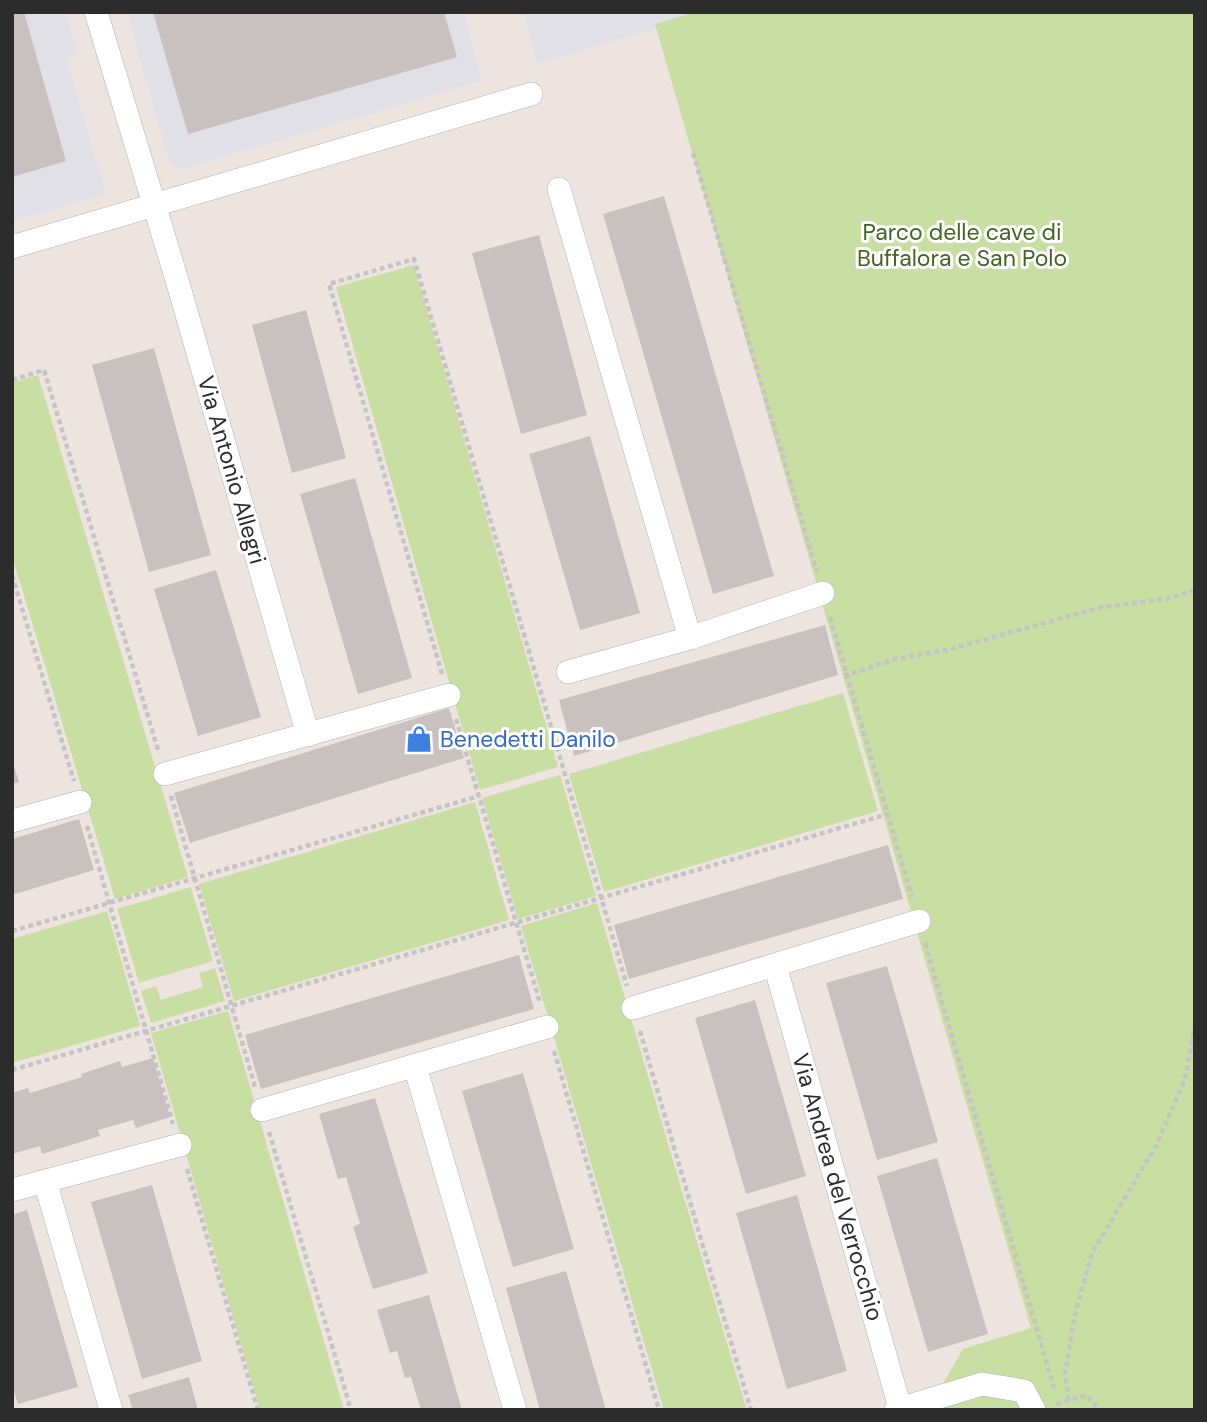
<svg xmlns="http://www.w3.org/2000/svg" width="1207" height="1422" viewBox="0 0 1207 1422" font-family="'DM Sans',sans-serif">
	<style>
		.industrial { fill: #e0e0e6 }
		.green { fill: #c8dea2 }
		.building { fill: #c8c1bf }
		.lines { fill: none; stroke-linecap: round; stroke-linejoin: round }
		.minor-casing { stroke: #acb2b7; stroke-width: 24 }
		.path { stroke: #c4c4c4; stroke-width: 4.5; stroke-dasharray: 5 3.5; stroke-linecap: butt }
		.minor { stroke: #fff; stroke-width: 23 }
		.labels { text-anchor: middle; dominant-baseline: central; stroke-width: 6; stroke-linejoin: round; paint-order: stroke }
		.park-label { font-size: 23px; fill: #436422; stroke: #fff }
		.street-label { font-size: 23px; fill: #2c2c2c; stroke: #fff }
		.shop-label { font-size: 23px; fill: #366cbe; stroke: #fff; text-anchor: start }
	</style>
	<rect width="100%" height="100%" fill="#ede4e0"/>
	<path class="industrial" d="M12,12H66L78,55L66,59L106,194L12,221Z
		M127,12H463L482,81L181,169L174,167L169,162Z
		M523,12H712L538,64Z"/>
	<path class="green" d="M697,12H1195V1410H928L963,1349L1031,1328L655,24Z
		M414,265L558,767L480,790L336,287Z
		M38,375L188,877L115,899L12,556V383Z
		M843,693L878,811L604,892L569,774Z
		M560,775L596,896L518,919L482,798Z
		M475,802L509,920L234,1001L199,884Z
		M191,887L213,961L139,983L117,909Z
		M597,903L746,1408L740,1410H664L521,926Z
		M107,911L140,1026L12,1063V939Z
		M215,968L225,1001L151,1023L141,991L156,986L161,1000L203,987L199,973Z
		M228,1011L344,1410H260L151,1033Z"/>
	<path class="building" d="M12,12H24L66,161L12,177Z
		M153,12H444L457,57L188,134Z
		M664,196L774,576L713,594L603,214Z
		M539,235L587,415L521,434L472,253Z
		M306,310L346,458L292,473L252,325Z
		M154,348L211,555L149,572L92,365Z
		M590,436L640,613L580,630L529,454Z
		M355,478L412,678L358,694L300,494Z
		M216,570L261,717L198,736L154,589Z
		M825,625L838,675L574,756L559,700Z
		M449,708L464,758L190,843L174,793Z
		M12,760L19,782L12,784Z
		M79,819L94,870L12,895V839Z
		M888,845L903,899L629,979L614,925Z
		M519,955L534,1009L261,1089L245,1035Z
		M887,966L938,1142L877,1160L826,983Z
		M755,1000L806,1176L746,1194L695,1018Z
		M153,1058L170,1117L136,1128L133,1120L98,1130L100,1136L42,1154L40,1146L12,1154V1093L28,1088L30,1093L82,1077L81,1074L120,1061L122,1067Z
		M523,1073L574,1249L513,1267L462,1091Z
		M375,1098L428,1273L373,1289L353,1227L360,1224L346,1177L338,1179L319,1114Z
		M937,1158L988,1334L928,1352L877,1176Z
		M152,1185L202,1361L142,1379L91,1202Z
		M797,1195L847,1371L787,1389L736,1213Z
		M27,1210L78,1387L18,1404L12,1385V1215Z
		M566,1271L606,1410H540L506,1288Z
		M429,1295L462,1410H421L411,1377L405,1378L397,1351L390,1353L377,1310Z
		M189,1377L198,1410H133L128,1395Z"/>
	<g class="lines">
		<defs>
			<path id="minor" d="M96,12L179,287L308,735
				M559,189L690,638
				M12,247L531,94
				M568,672L690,638L823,593
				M165,774L449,695
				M12,821L80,802
				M775,965L900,1408
				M633,1008L919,921
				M415,1066L515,1410
				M262,1110L547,1027
				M45,1181L111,1410
				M12,1190L180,1145
				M896,1410L982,1384L1024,1391L1034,1410"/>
		</defs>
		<use href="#minor" class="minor-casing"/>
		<path class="path" d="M693,153L817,572
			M12,380L44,370L158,750
			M12,575L74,781
			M830,617L912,897
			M442,674L329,284L414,259L627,986
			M844,676L895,659L947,650L1102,607L1166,599L1195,590
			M456,719L540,1003
			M171,796L255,1087
			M87,826L173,1124
			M12,931L479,796
			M925,943L1055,1392
			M640,1031L751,1410
			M554,1051L659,1410
			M12,1070L888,814
			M269,1132L351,1410
			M187,1169L258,1410
			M1069,1400L1065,1374L1075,1314L1092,1253L1156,1146L1185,1079L1195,1025
			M1056,1404L1087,1395L1099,1410"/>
		<use href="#minor" class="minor"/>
	</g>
	<defs>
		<symbol id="shop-bare" viewBox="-9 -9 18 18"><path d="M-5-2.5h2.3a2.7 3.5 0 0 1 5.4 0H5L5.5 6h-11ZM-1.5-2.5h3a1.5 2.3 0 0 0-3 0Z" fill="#3f7fe0" stroke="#fff" stroke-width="2.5" paint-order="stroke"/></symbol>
	</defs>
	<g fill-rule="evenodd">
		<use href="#shop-bare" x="400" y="720" width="38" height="38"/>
	</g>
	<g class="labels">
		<g class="park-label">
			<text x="962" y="232">Parco delle cave di<tspan x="962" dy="26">Buffalora e San Polo</tspan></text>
		</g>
		<g class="street-label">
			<text transform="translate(232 470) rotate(74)">Via Antonio Allegri</text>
			<text transform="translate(838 1187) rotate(74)">Via Andrea del Verrocchio</text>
		</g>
		<g class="shop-label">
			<text x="440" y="739">Benedetti Danilo</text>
		</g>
	</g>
	<rect width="1207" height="1422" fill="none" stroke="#2c2c2c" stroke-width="28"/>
</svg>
